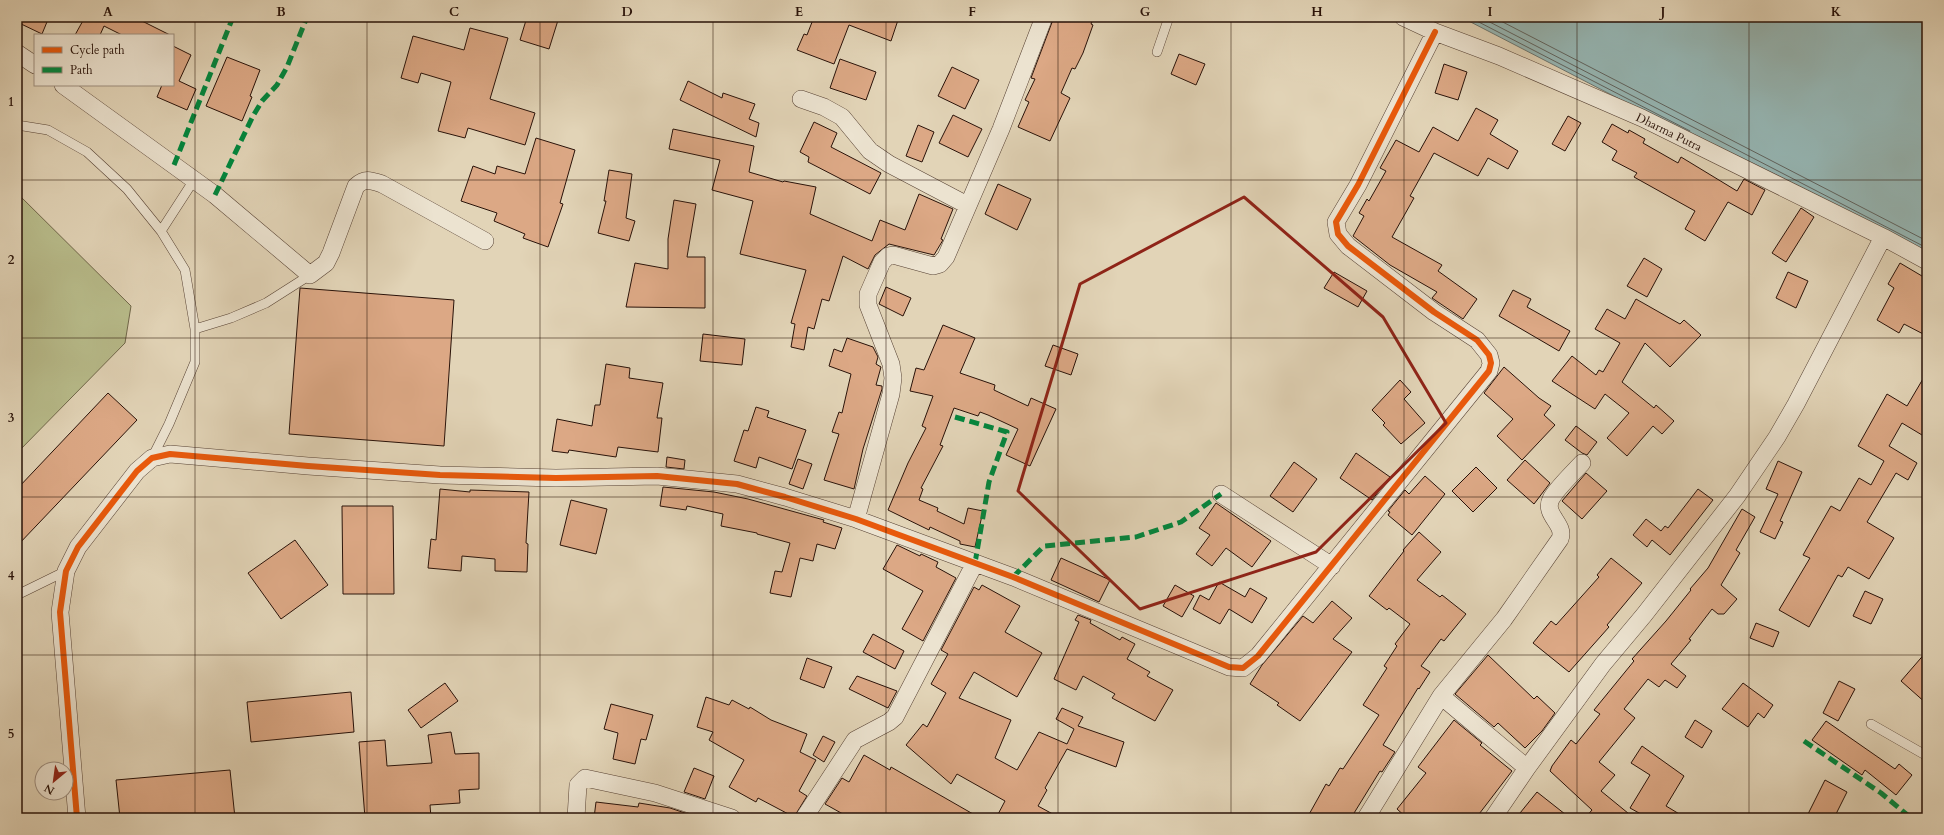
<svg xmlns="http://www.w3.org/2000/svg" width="1944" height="835" viewBox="0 0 1944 835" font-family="Cardo,serif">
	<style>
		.green { fill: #b8bc8b; stroke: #70674a }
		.water { fill: #96b7b5; stroke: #6a7570 }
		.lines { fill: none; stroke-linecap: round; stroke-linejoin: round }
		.shore { stroke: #60645f; stroke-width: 1 }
		.building { fill: #dca885; stroke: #291209 }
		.lane-casing { stroke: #574234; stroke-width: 10 }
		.street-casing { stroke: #574234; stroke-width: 18 }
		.lane { stroke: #ece3d0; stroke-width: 9 }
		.street { stroke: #ece3d0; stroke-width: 17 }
		.quiet { stroke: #00873e; stroke-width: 5; stroke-dasharray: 10 5; stroke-linecap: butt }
		.cycleway-casing { stroke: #ece3d0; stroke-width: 8 }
		.cycleway { stroke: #e8590c; stroke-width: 6 }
		.marked { fill: none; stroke: #8f2418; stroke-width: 3; stroke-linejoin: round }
		.grid { fill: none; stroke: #291209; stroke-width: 1; stroke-opacity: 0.55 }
		.labels { text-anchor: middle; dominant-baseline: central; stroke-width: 3; stroke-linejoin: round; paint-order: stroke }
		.street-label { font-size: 12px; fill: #291209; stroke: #ece3d0 }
		.neatline { fill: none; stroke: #291209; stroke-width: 1.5 }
		.grid-label { font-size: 13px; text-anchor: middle; font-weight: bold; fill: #291209 }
	</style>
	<rect width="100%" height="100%" fill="#e2d4b7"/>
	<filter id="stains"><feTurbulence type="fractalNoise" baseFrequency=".005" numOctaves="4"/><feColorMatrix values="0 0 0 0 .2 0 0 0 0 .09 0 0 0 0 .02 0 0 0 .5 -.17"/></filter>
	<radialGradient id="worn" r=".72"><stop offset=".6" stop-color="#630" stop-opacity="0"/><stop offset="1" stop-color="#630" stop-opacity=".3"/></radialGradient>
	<path class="green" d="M17,193L131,306L125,343L17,453Z"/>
	<path class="water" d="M1461,17H1927V258Z"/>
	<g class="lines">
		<path class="shore" d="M1469,17L1690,131
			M1480,17L1927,248
			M1493,17L1927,241"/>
	</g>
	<path class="building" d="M17,17H49L42,34L17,22Z
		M85,17H134L170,35H122L104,26L100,35H75Z
		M527,17H559L549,49L520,40Z
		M814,17H899L891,41L849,25L834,64L797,50L804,34L807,35Z
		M1054,17H1094L1091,24L1093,25L1083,53L1075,69L1072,68L1061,93L1070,98L1050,141L1018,127L1029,102L1025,100L1035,79L1031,78Z
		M470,28L508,38L490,99L535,113L525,145L468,128L465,138L438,131L451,82L421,73L418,83L401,78L413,36L464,50Z
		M173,46L191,55L179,81L196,89L187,110L157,97L162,85H173Z
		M1179,54L1205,64L1196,85L1171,74Z
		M227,57L260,70L250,96L252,97L242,121L206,106Z
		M840,59L876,72L866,100L830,88Z
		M1444,64L1467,72L1458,100L1435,93Z
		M952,67L979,80L965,109L938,96Z
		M688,81L722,98L723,93L755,104L749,119L759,123L756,137L680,100Z
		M1476,108L1498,120L1490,134L1518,151L1508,169L1488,158L1478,176L1434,153L1410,196L1414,198L1392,237L1442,265L1438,271L1477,299L1463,319L1432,298L1437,292L1390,265L1353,236L1364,216L1359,213L1367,199L1369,201L1386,171L1380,168L1396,140L1419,152L1433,127L1458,141Z
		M953,115L982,129L968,157L939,143Z
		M1568,116L1581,123L1565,151L1552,144Z
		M814,122L837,133L831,147L881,173L870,194L808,162L809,157L800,152Z
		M1612,124L1628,133L1629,130L1645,139L1643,143L1678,163L1681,157L1737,191L1744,179L1765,190L1752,215L1728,202L1705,241L1685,229L1695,211L1634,177L1637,173L1612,160L1617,151L1602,142Z
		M918,125L934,132L922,162L906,156Z
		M673,129L754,146L749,172L783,182L784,181L816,187L810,214L872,241L880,220L905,230L919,194L953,209L941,239L943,240L934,255L889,244L875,255L868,269L843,256L829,301L822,299L814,329L808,327L804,350L791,347L795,324L791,323L806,270L740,254L753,201L712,190L720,160L669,149Z
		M536,138L575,150L560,203L563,204L548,247L523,238L525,234L494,221L497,213L461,201L473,166L495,174L497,166L525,174Z
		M609,170L632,174L626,218L635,221L629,241L598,233L606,201H604Z
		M998,184L1031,199L1017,230L985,214Z
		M674,200L696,204L687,257H705V308L626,307L635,263L668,269V239Z
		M1801,208L1814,217L1786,262L1772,253Z
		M1644,258L1662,269L1647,297L1627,286Z
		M1900,263L1927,279V336L1904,324L1899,333L1877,320L1894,288L1888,284Z
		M1334,272L1367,291L1358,307L1324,288Z
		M1788,272L1808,281L1796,308L1776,298Z
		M886,287L911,298L903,316L879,304Z
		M300,288L454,300L444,446L289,434Z
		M1513,290L1531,299L1527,307L1570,331L1559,351L1499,316Z
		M1636,299L1680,324L1684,320L1701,335L1670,367L1645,343L1622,382L1654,408L1656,405L1674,421L1662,434L1653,426L1627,456L1607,438L1629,413L1605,394L1595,409L1552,381L1572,356L1596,375L1599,370L1603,372L1620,343L1595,329L1607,309L1625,319Z
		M943,325L975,338L960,373L995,385L994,390L1028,406L1031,398L1056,409L1030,466L1006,455L1018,429L988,415L980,412L978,416L954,408L940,445L943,446L921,488L923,489L919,500L938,508L937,511L964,524L968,508L983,511L975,547L960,544V541L930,527L929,530L888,510L908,463L926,428L922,426L933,396L910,391L916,368L924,370Z
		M703,334L745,339L742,365L700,361Z
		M847,338L873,347L878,357L876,364L881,367L876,385L882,386V389L863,449L854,489L824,480L839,434L832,432L839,412L842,413L851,374L829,366L834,349L842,352Z
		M1053,345L1078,354L1071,375L1045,366Z
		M606,364L630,368L629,378L663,383L657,418H662L658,452L618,447L616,457L569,450L568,453L552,451L557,419L592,426L595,405H600Z
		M1504,367L1539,398L1551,406L1544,415L1555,425L1522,460L1497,436L1513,419L1484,393Z
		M1927,372V427L1922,435L1902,423L1889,446L1917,463L1908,480L1896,473L1867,522L1894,538L1869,579L1848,567L1842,577L1838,575L1809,627L1779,610L1810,558L1803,555L1831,506L1840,511L1859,478L1871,485L1884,461L1858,446L1887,394L1907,406Z
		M1400,380L1411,392L1404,399L1425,423L1401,444L1383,425L1385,423L1372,410Z
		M108,393L137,420L17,546V489Z
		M756,407L769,411L767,417L806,430L792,469L759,457L756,468L734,461L744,430L748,431Z
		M1576,426L1597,442L1587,455L1582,453L1565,440Z
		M1356,453L1390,477L1372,500L1340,478Z
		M667,457L685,460L684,469L666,467Z
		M798,459L812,464L803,489L789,484Z
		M1525,460L1550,483L1534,504L1507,480Z
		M1778,461L1802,472L1780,521L1783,522L1775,539L1760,532L1778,494L1766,489Z
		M1294,462L1317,479L1293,512L1270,496Z
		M1476,467L1497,488L1473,512L1452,491Z
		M1586,473L1607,491L1582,519L1562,501Z
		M1425,476L1445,494L1412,535L1388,515L1390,512L1388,511L1405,490L1409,494Z
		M663,487L714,492L748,499L824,520L823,522L842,528L835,549L817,544L813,561L800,558L791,597L770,593L775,571L782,572L790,543L757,534V533L721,526L723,514L687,506L686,510L660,506Z
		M440,489L470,492V490L529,492L526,543L528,544L527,572L495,571V559L462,556L461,571L428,568L431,539L436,540Z
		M1698,489L1713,500L1670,555L1652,540L1647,547L1633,535L1646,519L1661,531L1665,526L1668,528Z
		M571,500L607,509L596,554L560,545Z
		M1216,503L1271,541L1252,567L1226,548L1212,566L1196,554L1210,535L1199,528Z
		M342,506H393L394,594H343Z
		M1742,509L1755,517L1736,550L1740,553L1721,585L1737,599L1724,614H1718L1712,609L1689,639L1691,640L1671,664L1686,676L1677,688L1665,680L1659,687L1648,679L1624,709L1635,718L1599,762L1615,775L1601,791L1634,818H1585L1592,810L1550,771L1552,766L1571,740L1576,744L1600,714L1594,710L1634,661L1632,659L1666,621L1691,590L1690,589L1708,568Z
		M1419,532L1441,552L1417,580L1440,597L1442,595L1466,614L1444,641L1441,639L1421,666L1430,672L1419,689L1418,688L1383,745L1395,752L1382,772L1380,771L1351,818H1307L1326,784L1329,786L1340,768L1343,769L1379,715L1363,705L1387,668L1384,666L1397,646L1395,644L1410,624L1389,608L1387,610L1369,596L1404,551L1403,550Z
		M295,540L328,585L281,619L248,573Z
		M897,545L920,556L921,554L938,562L936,567L956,578L923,641L902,629L923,591L883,569Z
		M1061,558L1110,580L1099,602L1051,580Z
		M1611,558L1642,583L1607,625L1609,627L1569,672L1533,643L1551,621L1556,625L1599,577L1597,575Z
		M1219,582L1245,597L1250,588L1267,598L1252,623L1229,609L1220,624L1193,609L1200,595L1209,600Z
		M982,585L1020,606L1005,632L1042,653L1017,697L974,672L959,698L1011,720L995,758L1017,770L1039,732L1067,744L1074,729L1056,719L1062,708L1083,717L1078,726L1124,742L1116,767L1067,749L1045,788L1047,790L1038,806L1060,818H996L1005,801L957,774L951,784L906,745L923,724L927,727L946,693L931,684L948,654L941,650L974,587L979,590Z
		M1175,585L1194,596L1182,617L1163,606Z
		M1865,591L1883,599L1871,624L1853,616Z
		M1332,601L1352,618L1333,639L1352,652L1300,721L1277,705L1279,703L1250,684L1262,665L1303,616L1313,623Z
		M1078,615L1091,620L1090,623L1120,640L1122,637L1135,644L1127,659L1150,672L1147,676L1173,690L1155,721L1112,698L1115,694L1083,676L1076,690L1054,679L1079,622L1075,620Z
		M1756,623L1779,632L1773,647L1750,638Z
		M873,634L904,651L895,669L863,652Z
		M1927,651V704L1901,681Z
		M1488,655L1534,699L1537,696L1555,713L1542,731L1525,748L1498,723L1494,727L1455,694Z
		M807,658L832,667L824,688L800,679Z
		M857,676L897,691L888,708L849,689Z
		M1839,681L1855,689L1838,721L1823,713Z
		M445,683L458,701L421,728L408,710Z
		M1743,683L1773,705L1764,718L1758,713L1748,727L1722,709Z
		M351,692L354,732L251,742L247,702Z
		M706,697L729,705L732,700L749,709L750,707L771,720L807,734L800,752L816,760L799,791L807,796L794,817L758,798L756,802L729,787L744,760L709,740L713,732L697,727Z
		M611,704L653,715L646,740L641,739L635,764L613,759L618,733L604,729Z
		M1454,720L1482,743L1480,745L1512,771L1476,818H1407L1397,809L1426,773L1418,767Z
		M1695,720L1712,731L1702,748L1685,737Z
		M1826,721L1895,769L1899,764L1912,775L1896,795L1865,770L1862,775L1812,740Z
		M451,732L455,754L479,753V789L459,790L460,803L430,805L431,818H365L359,742L385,740L387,766L432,763L428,735Z
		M823,736L835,742L824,762L813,755Z
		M1642,746L1684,776L1666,806L1686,818H1648L1630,808L1650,775L1631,763Z
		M864,755L890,770L891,767L980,818H850L825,804L842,778L849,782Z
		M694,768L714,776L705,799L684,792Z
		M230,770L235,818H120L116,780Z
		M1825,780L1847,792L1834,818H1806Z
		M1537,792L1570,818H1516Z
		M596,802L638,807L639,803L670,808L697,817L594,818Z"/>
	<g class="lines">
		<defs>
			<path id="lane" d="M1157,52L1169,17
				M17,125L48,130L87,152L127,189L161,231L185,270L195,329V362L169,424L152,458
				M161,231L194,180
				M195,329L231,318L266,303L310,275
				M17,595L66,571
				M1871,724L1927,756"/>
			<path id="street" d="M1403,17L1435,32L1499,56L1642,118L1883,237L1927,261
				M17,53L35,65
				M63,85L215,195L310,275L326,263L331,253L356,186C365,178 370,180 382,184L485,241
				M801,99L824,107L842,117L870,151L889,164L967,205
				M1221,494L1332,566
				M856,519L891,394L893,378L891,364L868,305V294L882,262L888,256L893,255L933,266L940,264L946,257L1001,129L1044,17
				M1441,696L1504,619L1560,539C1566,524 1543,515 1551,499C1556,489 1574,472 1582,463
				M77,818L60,612L66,571L78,547L137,471L152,458L170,454L308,466L440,475L556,478L657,476L737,484L785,497L856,519L1013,577L1229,667L1243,668L1258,656L1489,371L1491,363L1489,355L1477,340L1434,312L1348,246L1338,234L1336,222L1358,185L1435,32
				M576,818L578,785L585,778L655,793L732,818
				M804,818L855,740L889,722L895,717L975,563
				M1366,818L1441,696L1527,768L1603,664L1644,615L1737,496L1777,437L1796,404L1883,237
				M1493,818L1527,768"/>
		</defs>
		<use href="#lane" class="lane-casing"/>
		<use href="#street" class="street-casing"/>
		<use href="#lane" class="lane"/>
		<use href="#street" class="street"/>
		<path class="quiet" d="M174,165L233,17
			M215,195L253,116L262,101L277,85L287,67L307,17
			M955,417L1007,432L989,482L975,563
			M1013,577L1044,546L1136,537L1181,522L1221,494
			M1804,741L1881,793L1911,818"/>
		<defs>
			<path id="cycleway" d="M77,818L60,612L66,571L78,547L137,471L152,458L170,454L308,466L440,475L556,478L657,476L737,484L785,497L856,519L1013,577L1229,667L1243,668L1258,656L1489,371L1491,363L1489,355L1477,340L1434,312L1348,246L1338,234L1336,222L1358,185L1435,32"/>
		</defs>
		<use href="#cycleway" class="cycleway-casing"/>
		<use href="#cycleway" class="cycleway"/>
	</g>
	<path class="marked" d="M1244,197L1383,317L1446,423L1316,552L1140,609L1018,491L1080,284Z"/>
	<path class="grid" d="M195,17V818M367,17V818M540,17V818M713,17V818M886,17V818M1058,17V818M1231,17V818M1404,17V818M1577,17V818M1749,17V818M17,180H1927M17,338H1927M17,497H1927M17,655H1927"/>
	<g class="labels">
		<g class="street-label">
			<text transform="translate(1669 132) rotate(26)">Dharma Putra</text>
		</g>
	</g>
	<rect width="1944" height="835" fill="none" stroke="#e2d4b7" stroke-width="44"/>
	<rect x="34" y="34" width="140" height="52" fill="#ece3d0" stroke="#9e8f80"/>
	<rect x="42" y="47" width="20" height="6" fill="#e8590c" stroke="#9e8f80"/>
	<text x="70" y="54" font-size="12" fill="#291209">Cycle path</text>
	<rect x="42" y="67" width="20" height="6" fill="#00873e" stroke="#9e8f80"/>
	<text x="70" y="74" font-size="12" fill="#291209">Path</text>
	<g transform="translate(54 781) rotate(209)"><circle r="19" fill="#ece3d0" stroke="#9e8f80"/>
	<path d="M0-3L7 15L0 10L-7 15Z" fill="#8f2418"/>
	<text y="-6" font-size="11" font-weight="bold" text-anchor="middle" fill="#291209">N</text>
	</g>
	<rect x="22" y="22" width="1900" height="791" class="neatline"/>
	<g class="grid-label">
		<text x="108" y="16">A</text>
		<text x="281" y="16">B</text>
		<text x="454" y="16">C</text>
		<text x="627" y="16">D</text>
		<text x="799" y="16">E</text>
		<text x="972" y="16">F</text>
		<text x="1145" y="16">G</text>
		<text x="1317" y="16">H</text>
		<text x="1490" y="16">I</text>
		<text x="1663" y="16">J</text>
		<text x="1836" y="16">K</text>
		<text x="11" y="106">1</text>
		<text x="11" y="264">2</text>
		<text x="11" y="422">3</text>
		<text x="11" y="580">4</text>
		<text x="11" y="738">5</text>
	</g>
	<rect width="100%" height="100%" filter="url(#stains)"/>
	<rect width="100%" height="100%" fill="url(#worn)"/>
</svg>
